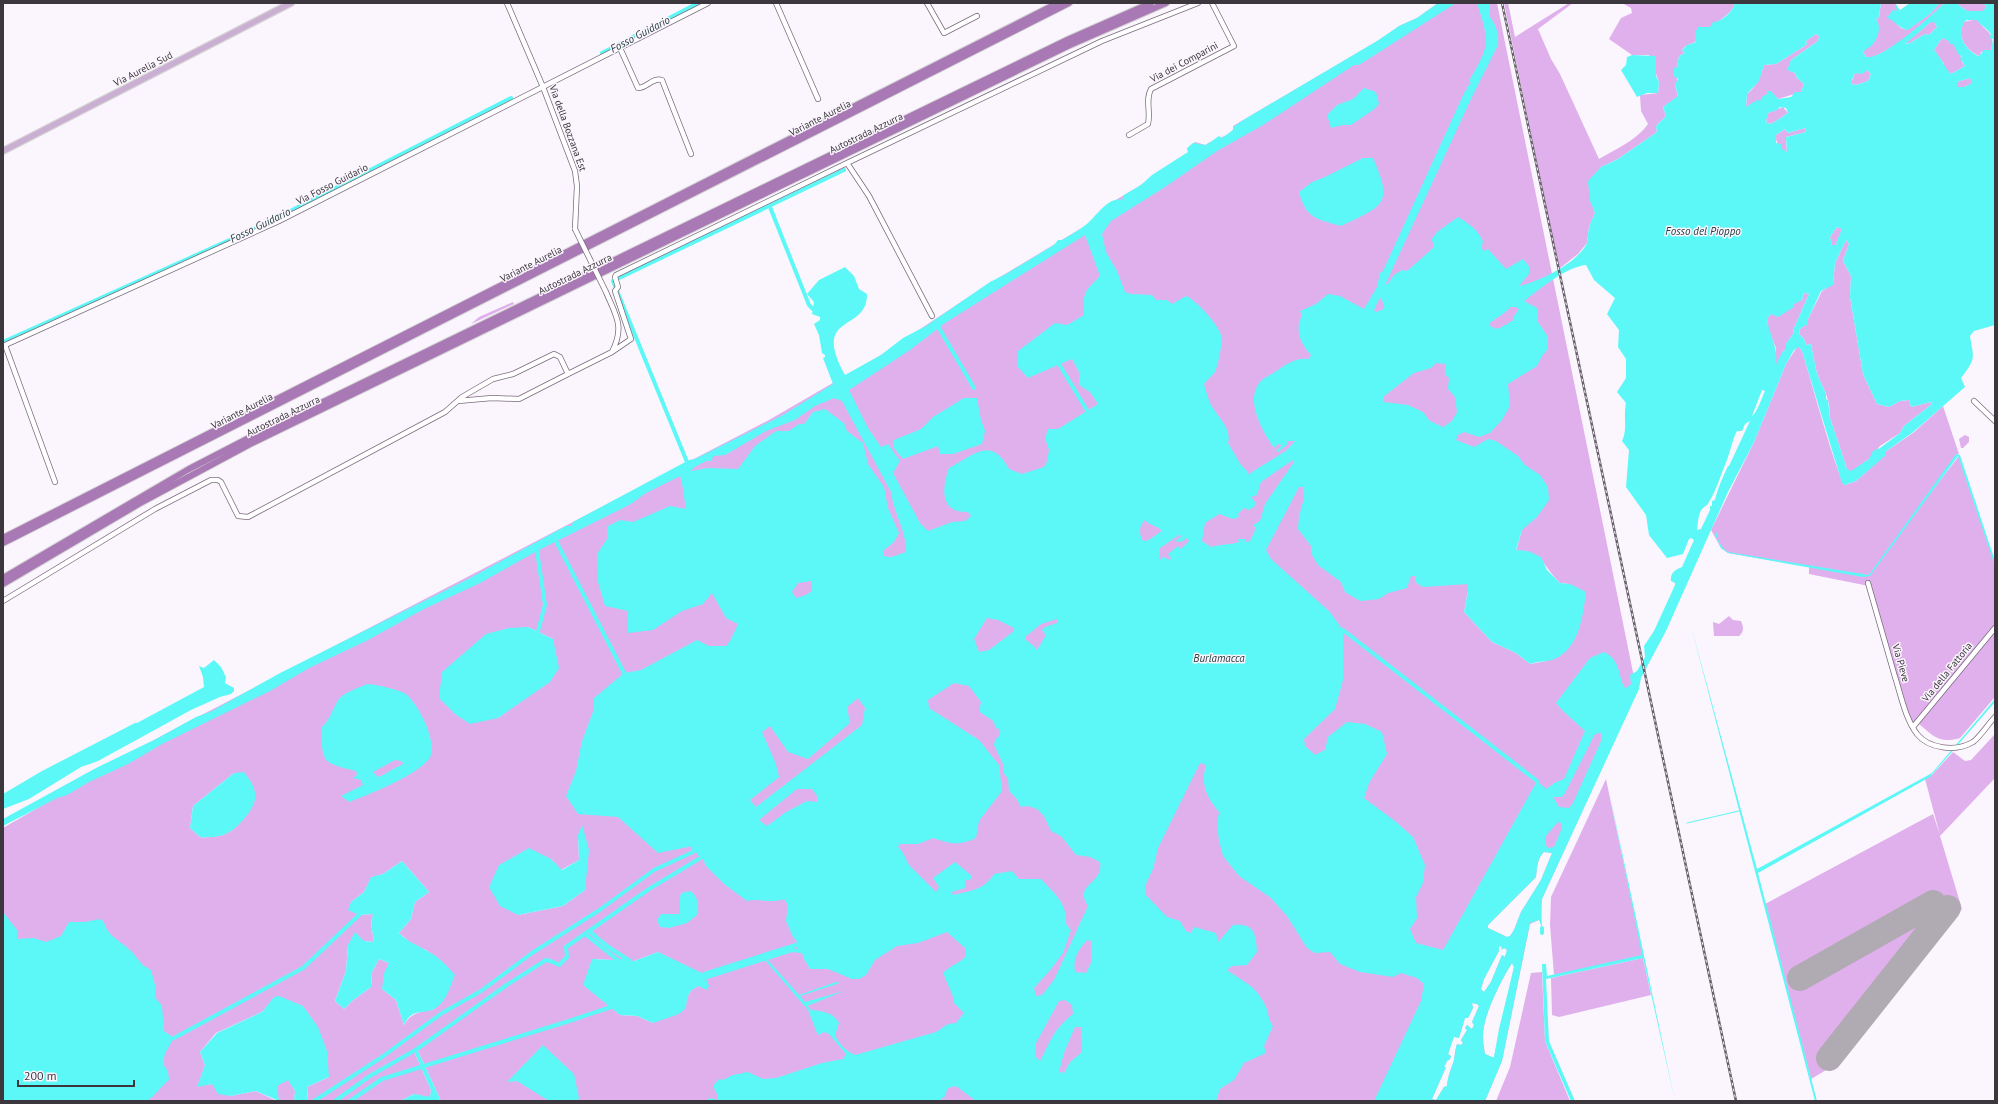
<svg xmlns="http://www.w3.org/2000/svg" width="1998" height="1104" viewBox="0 0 1998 1104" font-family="'PT Sans',sans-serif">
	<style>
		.green { fill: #e0b0ed; fill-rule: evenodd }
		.water { fill: #5cf8f7; fill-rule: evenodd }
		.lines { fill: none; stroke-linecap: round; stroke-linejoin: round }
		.stream { stroke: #5cf8f7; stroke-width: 1 }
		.canal { stroke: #5cf8f7; stroke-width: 4 }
		.runway { stroke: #b0aab2; stroke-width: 26 }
		.minor-casing { stroke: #7a6c7d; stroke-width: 6 }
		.major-casing { stroke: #d4d3d4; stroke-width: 8 }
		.highway-casing { stroke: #d4d3d4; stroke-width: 8 }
		.minor { stroke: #fff; stroke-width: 4.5 }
		.major { stroke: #cbafd3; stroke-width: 5.5 }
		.highway { stroke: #a979b5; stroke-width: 6 }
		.rail-casing { stroke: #666068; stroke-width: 2.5 }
		.rail { stroke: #fbf5fd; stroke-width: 1; stroke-dasharray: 3; stroke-linecap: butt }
		.minor-bridge-casing { stroke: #7a6c7d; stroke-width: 6; stroke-linecap: butt }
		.minor-bridge { stroke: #fff; stroke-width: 4.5 }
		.labels { text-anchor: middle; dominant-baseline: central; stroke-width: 3; stroke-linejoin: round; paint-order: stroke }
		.street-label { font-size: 10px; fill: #3c363d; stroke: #fbf5fd }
		.water-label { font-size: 11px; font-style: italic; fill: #253f3f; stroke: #fbf5fd }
	</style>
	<rect width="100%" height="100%" fill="#fbf5fd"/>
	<path class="green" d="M1438,3H1497L1637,692L1542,899L1541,919L1530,924L1502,1061L1485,1101H441L417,1049L414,1051L431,1090L430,1098L414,1094L400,1101H308L307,1087L329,1077L274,998L262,1012L216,1033L200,1052L205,1065L198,1086L212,1084L230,1096L256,1091L277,1101H3V828L163,735L769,420L881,355L985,286L1090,223L1107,205L1138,187L1189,152L1187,149L1195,142L1205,145C1215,138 1224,139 1233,130V126L1386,36L1399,26L1417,18ZM1522,530L1516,551C1544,552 1542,565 1560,583L1570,584L1547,661L1530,664L1516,653L1492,642L1464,612L1468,591ZM528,627L553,639L522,700L498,718ZM234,773L243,819C231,835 219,838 200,837L190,828L193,806ZM578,835L585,890L563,906L518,915L551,859L561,870L579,860ZM1544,852L1552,853L1541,880L1521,912L1514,930L1510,936L1507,937L1488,928V925L1536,877C1537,868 1537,858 1544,852ZM402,861L429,892L415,902L411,919L399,933L411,943L428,951L435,1009C422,1011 410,1013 404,1025L396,1000L382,989L389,963L379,959L372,972L371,987L352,1001L344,1009L335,1001L346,971L348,945L364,941L374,942L371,923L373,914L359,915L351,902L364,892L371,878L383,874ZM1499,946L1502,947L1501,950L1504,948L1507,950L1505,957L1502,955L1491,982L1484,992L1481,989L1484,979L1499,951ZM658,952L703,989L699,986L692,989L686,999L687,1002L653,1023L637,1016L620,1015L601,998L592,959L634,961ZM1512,963L1514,967L1494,1057H1492L1485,1054C1484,1048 1483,1041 1483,1035C1483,1016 1501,980 1512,963ZM1472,1003L1477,1004L1479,1006L1472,1022L1474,1025L1472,1029L1467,1025L1465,1028L1467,1030L1461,1040L1463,1043L1461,1045L1457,1044C1455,1050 1455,1054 1454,1060C1451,1070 1448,1075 1447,1086L1444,1087L1436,1100L1432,1099L1446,1067H1444L1447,1061L1450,1059L1451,1056L1448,1054L1454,1036L1459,1038L1465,1018H1468L1473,1008Z
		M1504,3H1508L1515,37L1569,3H1573L1538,29L1551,59L1560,74L1599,159C1616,149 1637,140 1648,124L1641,111L1640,95L1658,93L1659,82L1649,55H1632L1609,39L1621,18L1632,13L1631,8L1622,3H1735C1732,14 1719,20 1711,27C1705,31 1701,39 1695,42C1689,45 1686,45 1682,50L1685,53L1679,56L1677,67V83L1675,84L1678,97L1663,107L1666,116L1656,126L1657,132L1618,159L1601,167L1591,201L1595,213L1589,227L1587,243L1578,254L1559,269Z
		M1881,3H1895L1898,11L1892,19L1901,28L1907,30L1930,14L1940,3H1944C1931,18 1887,56 1867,58L1863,52L1877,18L1879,17Z
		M1956,3H1981L1987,6L1983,12L1967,11Z
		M1977,19C1985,33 1996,30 1991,50L1981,52L1980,56C1970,53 1960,41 1961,31C1961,28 1963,26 1963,22Z
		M1931,22H1934L1937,27L1929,35L1925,34L1910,43L1904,44Z
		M1816,34L1819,36L1818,41L1791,60L1788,70L1795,73L1797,78L1804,84L1801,92L1778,99L1771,92L1767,91V94L1760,101L1746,107L1747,94C1756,87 1761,76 1764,65L1776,64L1803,47L1807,44L1806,41Z
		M1942,38C1952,40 1962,52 1962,62L1965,66L1951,74L1944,68V64L1934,50Z
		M1867,70L1871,74L1868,81L1856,85L1852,84V81L1855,73Z
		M1970,78L1973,83L1964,87H1957V82Z
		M1783,107L1788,113L1773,123L1767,124L1766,118L1768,113Z
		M1805,128L1806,132L1786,137L1787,152C1780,150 1775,142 1776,135L1785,129L1788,133Z
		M1837,227L1843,229L1836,243L1837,245H1832L1830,237Z
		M1846,240L1849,244L1843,261L1851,276L1850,297L1863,374L1877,404L1889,407L1900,401L1909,400L1911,407L1931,402L1932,404L1904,426L1900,433L1880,446L1869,459L1851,472L1847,469L1830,418L1829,404L1826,394L1817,374L1811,344L1806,345L1804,339L1800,335L1799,330L1805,325H1808V319L1822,291L1833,284L1835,263Z
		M1804,293L1809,294L1794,328L1793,334L1786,344V350L1783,351L1777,366H1775L1776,348L1768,329L1767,319L1771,314L1779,315L1798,301L1802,300Z
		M513,302L514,304L471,324L479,317Z
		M1797,347H1799L1802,351C1808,369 1838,480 1845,485L1856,481L1885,455V452L1913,433L1943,406L1959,454L1956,455L1921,505L1959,456L1995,565V697L1960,738C1939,744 1933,736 1918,723L1913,727L1869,586L1809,574V567L1728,553L1721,548L1711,530L1754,442L1786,364Z
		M1965,435L1969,437V442L1963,448H1961L1959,439Z
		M1729,616L1733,620L1741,621C1744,628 1744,632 1739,636H1714L1713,622L1719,624Z
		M1995,734V778L1940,836L1962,909L1838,1063L1811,1079L1765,904L1933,814L1940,835L1925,779L1932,775L1953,752L1965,761L1971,760Z
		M1606,779L1643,956L1554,975L1550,925L1551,897Z
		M1643,958L1651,995L1559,1017L1552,1015L1551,978Z
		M1542,972L1545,1041L1570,1101H1496L1510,1067L1531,973Z
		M288,1079L295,1091L294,1101H279L276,1086Z"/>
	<path class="water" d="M1438,3H1456L1359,65H1354L1263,125L1217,151L1165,187L1111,221L1102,234L1106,252L1117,271L1125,292L1131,294L1152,295L1156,300H1167L1172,304L1186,296C1196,300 1218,324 1221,335C1223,342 1218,366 1215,372C1212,376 1207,380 1204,384C1206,391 1208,398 1211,405C1218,417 1232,429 1228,443L1241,465L1247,471V475L1287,450L1295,441H1287L1288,444L1278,452L1276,451L1282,445L1278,444L1274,448C1262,431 1243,398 1262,380C1266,376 1273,374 1278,370C1286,364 1297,357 1309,359L1311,355C1303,346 1297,337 1299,323C1300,319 1303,316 1300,311L1316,304L1328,294L1340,296L1364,309L1377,287L1380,273L1383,271L1465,91L1468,89L1466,88L1471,83L1469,81C1490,44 1490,44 1477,3H1489L1490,17C1496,25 1499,33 1498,45L1471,99L1386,283L1387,285L1394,275L1402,270L1407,271L1433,248L1434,243L1431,240L1437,232L1458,217C1468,223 1479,230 1483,242L1481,248L1484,251L1488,249L1506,269L1523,259L1529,266V274L1519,286C1538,282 1578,263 1587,243C1588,238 1588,232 1589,228C1590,223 1593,218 1595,213L1590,201L1588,181L1601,167L1618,159L1657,132L1656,126L1666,116L1663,107L1678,96L1675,84L1678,79L1674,76V68L1677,67L1679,56L1685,53L1682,50L1687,45L1696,42L1695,33L1698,27H1710L1713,22C1722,22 1733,11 1735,3H1881L1879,17L1876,19C1882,27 1878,39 1871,46C1868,49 1865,49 1863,52L1866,57C1881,61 1933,15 1944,3H1956L1967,11H1983L1987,6L1981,3H1995V325L1974,331L1970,336C1974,359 1976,358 1961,378L1965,387L1912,433L1885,452L1886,455L1856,481L1845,485L1842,483L1802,351L1799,347L1794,350L1786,364L1754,442L1728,492L1666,631L1641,678L1639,689L1541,901L1542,928L1539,920L1530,923L1502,1061L1485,1101H1374L1421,1001L1424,984L1417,978L1401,973L1393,977L1360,972L1340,964L1330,952L1315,953L1307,948L1287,916L1271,898L1239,876L1223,856L1219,841L1217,824L1219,812C1207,797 1200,785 1206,765L1200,763L1158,848L1153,869L1145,886V894L1167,917L1180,921L1186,931L1191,933L1194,927L1216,933L1218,942L1233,925C1254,923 1256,933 1257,952L1247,965L1232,966L1227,970C1243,982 1254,984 1264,1003C1269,1010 1267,1018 1273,1026L1264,1046L1266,1053L1244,1063L1234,1080L1220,1089L1216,1101H976L956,1086L948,1088L945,1095L947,1101L944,1096L940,1101H705L710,1098L717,1100L718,1096L713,1086L719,1079L723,1080L733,1075L748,1072L763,1079L776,1078L822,1063L843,1059L846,1054L829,1034L824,1032L819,1035L817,1033L808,1010L764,959L766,958L799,995L836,982L840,983L800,996L805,1002L844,991L807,1006L811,1010C822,1011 833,1012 839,1023L835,1035C839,1044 846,1051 855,1055L936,1032L948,1024L956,1023L964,1013L953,1002L954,999L943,973C952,964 959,964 966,956L965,948L947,932L918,943L897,946L875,960L866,975L859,979H852L828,969H810L804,959L799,944L793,937L786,921L788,905L784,899C771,904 760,898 747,901L724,884L706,866L702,857L693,846L658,853L618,817L578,814L566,796L576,771L582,741L594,709V698L624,673L641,670L697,640L709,646H726L730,641L738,624L726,618L712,593L703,604L682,611L653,630L628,633V611L605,606L598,582L597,554L607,539L608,526L620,520L633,522L670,506L686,509L682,483L680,476L646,493L631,504L537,551L480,583L424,609L366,641L309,668L270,691L162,744L128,764L89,782L67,795L57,798L3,826V819L96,768L158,738L196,717L212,711L282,672L468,579L555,532L566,526H571L573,522L689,460L695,459L783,415L833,384L823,358L825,357V355L822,353L819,335L814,324L820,320V317L812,314L814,302L807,294L819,280L845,267L854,276L859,289L867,294C868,333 810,312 845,375L881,355L903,338L926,326L990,282L1006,274L1054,245L1058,240H1062C1070,235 1080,230 1088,223C1097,215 1109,196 1122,200L1124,195L1141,185L1152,175L1188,152L1187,148L1193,143L1206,145L1219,136L1222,138L1233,130V127L1245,119L1377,41L1399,26L1417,18ZM1967,20H1977C1981,26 1987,28 1991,34L1989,38L1993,39L1991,50H1984L1979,56C1970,53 1960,41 1961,31C1961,28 1963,26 1964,22ZM1931,22H1934L1937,27L1929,35L1925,34L1910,43L1905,44ZM1816,34L1819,36L1818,41L1791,60L1787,70L1795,73L1797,78L1804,84L1801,92H1795L1791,97L1778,99L1771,91H1767V94L1762,97L1760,101L1757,100L1746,107L1747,94L1759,81L1764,65L1776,64L1803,47L1807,44L1806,41ZM1942,38L1949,41V44H1953L1959,55L1962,56L1960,58L1965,66L1951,74C1945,68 1941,58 1934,50ZM1867,70L1871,74L1868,81L1856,85L1852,84V80L1855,73L1862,74ZM1970,78L1972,83L1964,87H1957V82ZM1780,107L1786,108L1788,113L1773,123L1767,124L1766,119L1768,116V113L1777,110ZM1805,128L1806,132L1786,137L1787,152L1781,148V144L1776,143V135L1785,129L1788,133ZM1837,227L1842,229L1836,243L1837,245H1832L1830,237ZM1085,235L1100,276C1084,292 1083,292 1084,315L1067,325L1055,323L1018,351L1017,366L1028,378L1072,359L1079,372V385L1090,392L1098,404L1058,429H1048L1045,438L1049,450L1047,462L1044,467L1022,474L1009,469C991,435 974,455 949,468C942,487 939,513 968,512L971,516L965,521L952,522L928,531L920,523L893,473L900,461L888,444L881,447L868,428L849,390L910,350L945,323ZM1846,240L1849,244L1843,261L1851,276L1850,297L1863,374L1877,404L1889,407L1900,401L1909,400L1911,407L1931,402L1932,404L1904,426L1900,433L1880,448L1873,451L1869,459L1851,471L1847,469L1830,418L1828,400L1826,399V394L1817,374L1811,344L1806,345L1804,339L1800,335L1799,330L1805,325L1808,326V319L1821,291L1833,285L1835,263ZM1586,265L1594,280L1615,298L1607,314L1619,330L1618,347L1626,359V378L1617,392L1626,403C1623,418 1628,428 1622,441L1629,450L1626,487L1646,515L1649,535L1667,558L1683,554L1689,539L1691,538L1694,540L1682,567C1675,570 1670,573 1671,581L1675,583V585L1654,631L1644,646L1645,657L1637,671L1630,675L1631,684L1626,688L1624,687C1618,673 1620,660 1604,652L1590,658L1556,703L1563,711L1585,731L1564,779L1556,782L1546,789L1537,781L1443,950L1416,943L1410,929L1417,918L1416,897L1423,883L1425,865L1413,837L1395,821L1364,798L1369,783L1387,754L1382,732L1365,724L1347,722L1328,737L1325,750L1315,755L1305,746L1304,739L1335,709L1343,680V630L1330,612L1271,559L1266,550L1299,487H1303L1304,498L1299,516L1298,529L1311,546V553L1318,565L1341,582L1345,592L1360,601L1379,599L1388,593L1407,588L1411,576H1415V582L1423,587L1468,584V591L1464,612L1492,642L1516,653L1530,664C1539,661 1549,662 1557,658C1580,645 1583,615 1586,592L1570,584L1560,583L1547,570L1541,557L1528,551L1516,550L1522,530L1537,517L1549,500L1548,487L1540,475L1525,465L1518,456L1496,441L1488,439L1474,447L1456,440L1458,435L1464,432L1479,437L1490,433L1502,420L1510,406L1508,384L1537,366L1542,356L1548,349V337L1538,322L1537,308L1524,301C1540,289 1566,267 1586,265ZM1804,293L1809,294L1794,328L1793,334L1785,345L1786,350L1783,351L1775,366C1780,349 1769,336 1767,319L1771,314L1778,317L1794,307V304L1802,300ZM1380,297L1384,305V309L1376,312L1374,310ZM1510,307H1516L1519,309L1514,316V320L1508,323V325H1504L1502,327L1496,329L1490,326V323C1496,317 1506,314 1510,307ZM1436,363L1445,364V374L1449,378L1448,389L1455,397L1457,412L1452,421L1443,427L1430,421L1423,412L1408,405L1384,402L1383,397L1414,373L1431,368ZM1762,390L1765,391C1762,397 1757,413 1752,416ZM834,398L842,401L891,492C894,514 906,530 906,552L891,557L883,556L884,550L894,542L899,533L888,508L884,487L868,464L863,443L847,431L844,423L825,409L813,412L804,424H799L789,431H776L755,446L738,469L707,468L692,471L693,468L706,461H712L713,456L725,455L766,431L795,420L815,406ZM1750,421L1729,466H1728C1723,477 1718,487 1715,500L1712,501V506H1710V510L1701,529L1697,530C1698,524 1698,514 1702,509C1705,506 1708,505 1709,502C1716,491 1720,477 1725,465C1730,454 1732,440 1737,431H1742L1745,424ZM1293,460L1294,462L1265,504L1260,521L1253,525L1256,528L1250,541L1246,542L1245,539H1238L1239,542C1229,545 1221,544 1211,547L1202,541L1205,523L1219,514L1233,519L1239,517L1238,514L1244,508L1249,510L1254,507L1256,503L1251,497L1257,495L1261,482ZM1145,520C1150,526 1157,525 1162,531L1147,541L1142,540C1139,532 1139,526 1145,520ZM1179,535L1182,536L1175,541L1181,542L1187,538L1189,541L1181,549L1178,546L1168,554L1171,558L1170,560L1163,557L1159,561L1160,548ZM811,581L812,591L806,595L796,598L792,592L798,583ZM987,618L998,620L1014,628V631L989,650L979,652L974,639ZM1057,619V623L1045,627L1042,630L1046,635C1042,641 1041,645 1036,650L1034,646L1026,640L1025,637L1041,624ZM954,683L969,686L981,702L979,711C984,716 989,717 994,722L995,727L1000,730V735L995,740L994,745L1003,764L1004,774L1008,778L1009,791L1016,798L1021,807L1028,806L1037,809L1044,816L1051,831L1061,836L1076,855L1090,857L1100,862C1104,885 1073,883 1088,906L1054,980L1042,995L1036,996L1034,988L1051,969L1063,953L1071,930L1066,924C1068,904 1054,893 1041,879H1019L1012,871L994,874C984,890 970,891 953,895L952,892L965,888V880H970L972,876L955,862L933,878L939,887L936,892L909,865L902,851L898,847L900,844H918L933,838C952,844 958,846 976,838L979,821L1002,791L999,765L979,740L929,708L928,700ZM858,698L865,708L862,725L756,807L750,800L779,777L776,764L762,732L770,726L788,752L808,759L850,723L847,707ZM1601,733V741L1573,803L1569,808L1559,807L1553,797H1562L1565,793L1595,734ZM797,789H812L817,796V802L807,801L786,812L767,826L759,820ZM1558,822L1562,824V828L1554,847L1548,848L1545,844V837ZM1544,852L1552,853L1541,880L1521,912L1514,930L1510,936L1507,937L1488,928V925L1536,877C1537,868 1537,858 1544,852ZM1087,940L1091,941V963L1086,973L1075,972C1073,958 1078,950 1087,940ZM1499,946L1502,947L1501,950L1504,948L1507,950L1505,957L1502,955L1491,982L1484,992L1481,989L1484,979L1499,951ZM1512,963L1514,967L1499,1029L1494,1057H1492L1485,1054C1484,1048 1482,1041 1483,1035C1483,1016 1501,980 1512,963ZM1065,1000L1072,1005L1073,1014C1052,1031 1052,1039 1040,1061L1035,1056L1036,1043L1059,1001ZM1472,1003L1477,1004L1479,1006L1472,1022L1474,1025L1472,1029L1467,1025L1465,1028L1467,1030L1461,1040L1463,1043L1461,1045L1457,1044C1455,1050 1455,1054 1454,1060C1451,1070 1448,1075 1447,1086L1444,1087L1436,1100L1432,1099L1446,1067H1444L1447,1061L1450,1059L1451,1056L1448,1054L1454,1037L1459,1038L1465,1018H1468L1473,1008ZM1075,1027H1081L1082,1052L1070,1062L1064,1073L1059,1072L1064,1053Z
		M1895,3L1900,10L1910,3H1940L1930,14L1908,30C1899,29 1895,20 1887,18L1893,10L1897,11Z
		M1632,55L1656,56V76L1659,82L1658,93H1647L1637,97L1621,70L1626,65L1627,57Z
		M1364,88L1376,92L1379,104L1373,110L1351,125H1343L1331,128L1327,115L1337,105L1353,99Z
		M1363,158H1373C1394,205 1383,206 1341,226C1317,219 1306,219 1299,192L1312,182L1325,177Z
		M964,398H977L981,420L985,431L982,444L953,454H940L938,446L903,459L893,447L894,440L921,429L933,417Z
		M1956,454L1960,455L1995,561V566L1958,456L1870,576L1863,577L1728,553L1721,548L1715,534L1718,532C1716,539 1722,548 1728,552L1869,575Z
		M1691,626L1757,869L1932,773L1995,699V702L1930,777L1758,873L1817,1101H1815Z
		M528,627L553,639L559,668L550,682L498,718L470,724L455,714L439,698L442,672L486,634L509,628Z
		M214,660L221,667L226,677L225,683L234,688V691L231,694L220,697L191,710L98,761L81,767L29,799L3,809V794L42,771L135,723H137L204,687L203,677L199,666L204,668Z
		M367,684C379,685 391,688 402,692C416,697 440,745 429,759C414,777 370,794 349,802L341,796L363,785L361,780L353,778L357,775L356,771C323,763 321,763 322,727C329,721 332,711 337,702C342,692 357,689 367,684ZM395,760L401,761L404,764C394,767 387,774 378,777L373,772Z
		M244,772C259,791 259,801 244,819C230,835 221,838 200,837L190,828L193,806L234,773Z
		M1609,791L1675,1101L1643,958L1546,979L1549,1041L1575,1101H1571L1545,1041L1542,964H1546L1547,976L1642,955Z
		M582,825L589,850L585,890L563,906L518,915L500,906L489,887L499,865L529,848L551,859L562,870L579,860L578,835Z
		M402,861L429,892L415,902L411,919L399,933C411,944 416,944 429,952C440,958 447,966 455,975C450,987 447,1000 436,1008C425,1015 412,1007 404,1025L396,1000L382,989L384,973L389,963L379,959L372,972L371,987L352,1001L344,1009L335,1001L346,971L348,945L355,932L364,941L374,942L371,923L373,914L359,915L348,910L351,902L364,892L371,877L383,874Z
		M691,891C699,899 699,905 697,915L687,923L669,928L660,927L657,920L661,914H679C681,906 679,900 681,893Z
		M3,912L17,930V939L34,938L46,942L61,936L69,922H85L100,919L104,922C107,936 121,941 131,951C139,959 139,964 151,970L155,985V997L162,1006L164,1031L174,1038L165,1053L163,1064L168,1071L169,1080C161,1086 156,1095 147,1101H3Z
		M658,952L704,974L709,986L706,990L699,986C688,990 687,997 686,1008L679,1014L653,1023L637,1016L620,1015L583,985L592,959L634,961Z
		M279,996L303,1006L318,1027L327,1051L329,1077L307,1087L308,1101H294L295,1091L288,1080L277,1086L279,1101L256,1091L230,1096L218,1094L212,1084L197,1087L205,1065L200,1052L217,1033L262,1012L274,997Z
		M543,1045L574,1074L579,1098L577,1101H549L517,1081L507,1082Z
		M417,1049L441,1101H400L414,1094L430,1097L431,1090L414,1051Z"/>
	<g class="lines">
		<path class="stream" d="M1687,823L1739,811"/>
		<path class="canal" d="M602,53L698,3
			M770,207L809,305L813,309
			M939,328L974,388
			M3,342L263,225L511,98
			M1059,364L1088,412
			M687,462L613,281L844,170
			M556,541L624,673
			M537,551L545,605L538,631
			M1343,630L1537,781
			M1542,928V933
			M585,934L619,961H630L607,946L589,931
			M799,944L801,951L792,950L707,977L704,974Z
			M174,1038L303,968L359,915
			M314,1101L382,1057L442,1013L481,991L532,953L601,909L654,870L693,852V845L702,857L649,889L566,947L567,957L559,965L553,962L546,960L508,984L417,1049L370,1076L335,1101
			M350,1101L382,1079L566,1022L611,1007"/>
		<path class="runway" d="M1800,978L1933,903
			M1829,1058L1948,908"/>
		<defs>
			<path id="minor" d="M507,3L543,87L575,171L577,186L575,229
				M776,3L818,99
				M927,3L944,33L977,16
				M620,48L638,88C647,88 653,77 662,80L691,154
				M1129,135L1148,124C1151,112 1145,100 1151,89L1234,46L1212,3
				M606,292C616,316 625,326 612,352
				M932,316L869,196L847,163L1102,41L1198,3
				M5,345L55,482
				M3,346L279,221L708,3
				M458,401L492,398L519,399L568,374
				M1974,401L1995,421
				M1868,583C1877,614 1886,645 1895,677C1901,695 1905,718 1917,734C1929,749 1956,752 1973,742C1981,736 1988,724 1995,717
				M3,601L155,509L211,480H218L221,482L238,516L248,517L445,412L462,397L493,379L513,374L554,354L560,357L568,374L612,352L631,339L615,291L618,287L615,277L616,275L847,163
				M1913,727L1995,628"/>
			<path id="major" d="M3,151L291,3"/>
			<path id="highway" d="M3,538L1058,3
				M3,543L1069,3
				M3,578L189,469L247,439L1067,40L1151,3
				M3,584L142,502L250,444L1070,45L1166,3"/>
		</defs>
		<use href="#minor" class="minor-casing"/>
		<use href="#major" class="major-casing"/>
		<use href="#highway" class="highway-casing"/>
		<use href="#minor" class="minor"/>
		<use href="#major" class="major"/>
		<use href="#highway" class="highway"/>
		<defs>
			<path id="rail" d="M1502,3L1736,1101"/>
		</defs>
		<use href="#rail" class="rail-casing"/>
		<use href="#rail" class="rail"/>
		<defs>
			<path id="minor-bridge" d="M575,229L606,292"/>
		</defs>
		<use href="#minor-bridge" class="minor-bridge-casing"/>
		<use href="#minor-bridge" class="minor-bridge"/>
	</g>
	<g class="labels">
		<g class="street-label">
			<text transform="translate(1184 62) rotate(-28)">Via dei Comparini</text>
			<text transform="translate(143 69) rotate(-27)">Via Aurelia Sud</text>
			<text transform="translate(820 118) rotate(-27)">Variante Aurelia</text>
			<text transform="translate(568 128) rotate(70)">Via della Bozzana Est</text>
			<text transform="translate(866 133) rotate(-26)">Autostrada Azzurra</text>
			<text transform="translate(332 184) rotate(-27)">Via Fosso Guidario</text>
			<text transform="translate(531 264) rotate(-27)">Variante Aurelia</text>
			<text transform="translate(575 274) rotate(-26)">Autostrada Azzurra</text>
			<text transform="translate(242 411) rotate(-27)">Variante Aurelia</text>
			<text transform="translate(283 416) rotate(-26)">Autostrada Azzurra</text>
			<text transform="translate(1901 663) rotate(74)">Via Pieve</text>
			<text transform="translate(1947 672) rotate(-51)">Via della Fattoria</text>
		</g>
		<g class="water-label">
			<text transform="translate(640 34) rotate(-28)">Fosso Guidario</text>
			<text transform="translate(260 225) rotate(-26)">Fosso Guidario</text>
			<text x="1703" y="231">Fosso del Pioppo</text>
			<text x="1219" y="658">Burlamacca</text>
		</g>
	</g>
	<rect width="1998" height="1104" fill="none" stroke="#3c363d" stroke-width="8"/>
	<path d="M18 1080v6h116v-6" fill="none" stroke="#3c363d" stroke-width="2"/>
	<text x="24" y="1080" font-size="12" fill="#3c363d" stroke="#fbf5fd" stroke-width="3" paint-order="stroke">200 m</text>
</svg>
